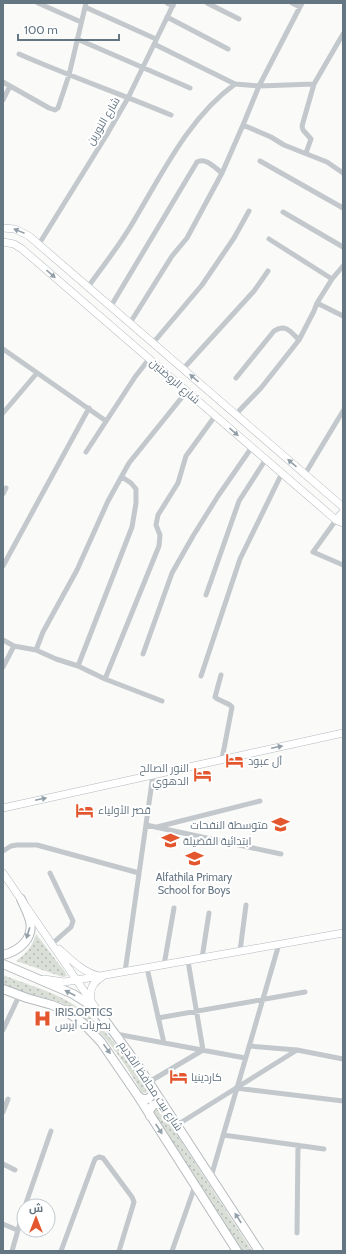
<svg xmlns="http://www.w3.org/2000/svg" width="346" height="1254" viewBox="0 0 346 1254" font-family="Cabin,Cairo,sans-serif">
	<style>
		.grass { fill: url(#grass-dots) }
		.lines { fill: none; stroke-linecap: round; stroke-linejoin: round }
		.secondary-casing { stroke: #b3babf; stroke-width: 8 }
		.primary-casing { stroke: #b5babe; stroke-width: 10 }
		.street { stroke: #c3c8cc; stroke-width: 5 }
		.secondary { stroke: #fff; stroke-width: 7 }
		.primary { stroke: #fff; stroke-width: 8 }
		.oneway { fill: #939fa8 }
		.labels { text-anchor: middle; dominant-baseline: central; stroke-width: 4; stroke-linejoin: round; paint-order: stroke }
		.street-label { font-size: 11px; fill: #657683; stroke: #fff }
		.poi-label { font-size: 11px; fill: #657683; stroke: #fff; text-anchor: start }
	</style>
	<defs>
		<pattern id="grass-dots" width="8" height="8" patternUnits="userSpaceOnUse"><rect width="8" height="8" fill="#dadfd7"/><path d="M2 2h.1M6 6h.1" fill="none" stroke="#b4b9b4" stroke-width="1.8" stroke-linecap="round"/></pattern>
	</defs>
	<rect width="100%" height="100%" fill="#fafaf8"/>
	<path class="grass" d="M36,934L65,972L67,976L63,977L16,961C26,954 33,946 36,934Z
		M3,975C22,983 42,988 60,997C100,1016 124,1055 147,1090L146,1093H142C124,1060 96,1019 61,1003C52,999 42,997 32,995C22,992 12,988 3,984Z
		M156,1109L161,1110L252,1251H242L154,1116V1111Z"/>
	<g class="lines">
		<defs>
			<path id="secondary" d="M3,228L15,229L29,236L343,507
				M3,242L14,244L22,249L336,520L343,523
				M336,520L343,512
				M3,808L343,733
				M3,873L95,1007
				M59,949C70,959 84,973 99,976
				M44,979L64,982L77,980L343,933
				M91,1000C89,990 93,982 102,977"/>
			<path id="primary" d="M3,955C19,951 34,939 30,921C28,913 24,906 21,899
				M3,964L73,994L92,1006L101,1015L137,1064L259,1251
				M3,989L27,998L52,1005L64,1010L83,1023L101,1042L138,1096L237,1251
				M138,1096L142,1099H148L153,1094L152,1087
				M150,1116L149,1111L153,1105L160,1103L164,1106"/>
		</defs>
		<use href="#secondary" class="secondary-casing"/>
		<use href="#primary" class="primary-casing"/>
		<path class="street" d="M38,3L81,22
			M167,3L173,6
			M207,3L239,19
			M292,3L300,7
			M85,7L156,39
			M167,17L228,49
			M77,39L190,88
			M154,44L235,84L259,86L314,84L302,126L303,130L311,139L306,153
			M19,54C69,76 121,94 171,115
			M3,82L49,108L55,110L58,108L69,75L86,3
			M314,84L343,34
			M3,100L10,86
			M243,125L271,137L284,145L327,162L343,173
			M260,161L343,208
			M283,212L343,247
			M269,239L332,279
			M39,244L106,136L128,98L174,3
			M88,287C103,266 119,246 132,224C161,176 188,118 235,84
			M317,303L343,316
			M111,306L197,162C206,157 215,168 222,173
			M130,323L172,256L187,238L222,173L243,125L259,86L302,3
			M153,343L202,285L234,238L249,211
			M3,349L106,421
			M183,369L254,291L268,271
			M236,378L274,331C285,323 291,332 299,340
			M3,413L37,373
			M236,414L261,388L299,340L314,311L317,303L332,279L343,266
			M86,452L135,377L149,359
			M305,474L343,411
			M3,494L6,488
			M336,520L313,552L343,565
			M3,566L89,408
			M206,595L239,501L266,459
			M3,640L14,646L36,650L56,659L78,666L105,679L162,701
			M36,650L43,632L77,570L108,501L129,463L187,391
			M143,654L172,573L193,536L218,496L252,447
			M78,666L132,527L136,503V489L131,483L122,477
			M3,667L14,646
			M221,675L215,697C220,702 228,702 232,707L222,759
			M201,676L240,559L282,473
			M105,679L159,546L160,535L156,525L158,515L178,483L186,456L215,416
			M146,825L281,854
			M157,827L260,801
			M3,851L11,846L17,845H37L139,873
			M50,873L73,921L71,927L53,943
			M240,951L246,905
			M202,958L209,913
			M164,965L174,908
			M147,968L164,1043
			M125,972L153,775
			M158,1018L305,992
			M3,1030L19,996
			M116,1034L245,1058
			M249,1046L297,1050L343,1059
			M149,1082L203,1050L188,961
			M236,1088L343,1101
			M3,1112L8,1099
			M177,1125L297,1050
			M223,1135L324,1149
			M3,1164L15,1170
			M211,1177L279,944
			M25,1206L51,1131
			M3,1224L17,1230
			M297,1233L298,1145
			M12,1251L24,1209
			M61,1251L95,1159L99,1157L103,1158L132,1197L134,1202L119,1251
			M172,1251L195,1186"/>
		<use href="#secondary" class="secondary"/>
		<use href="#primary" class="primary"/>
	</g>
	<defs><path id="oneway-solid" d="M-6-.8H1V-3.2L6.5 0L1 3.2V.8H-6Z"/></defs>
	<g class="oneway">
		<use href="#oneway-solid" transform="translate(19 231) rotate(-158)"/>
		<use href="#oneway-solid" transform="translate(51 274) rotate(41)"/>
		<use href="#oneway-solid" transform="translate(194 378) rotate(-139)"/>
		<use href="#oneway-solid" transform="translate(234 432) rotate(41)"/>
		<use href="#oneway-solid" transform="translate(292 463) rotate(-139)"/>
		<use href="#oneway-solid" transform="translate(277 747) rotate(-12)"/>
		<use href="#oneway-solid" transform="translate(41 799) rotate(-12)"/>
		<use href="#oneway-solid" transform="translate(28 933) rotate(107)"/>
		<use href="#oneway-solid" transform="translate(70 993) rotate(-153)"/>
		<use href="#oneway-solid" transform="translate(107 1049) rotate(54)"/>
		<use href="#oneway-solid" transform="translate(159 1129) rotate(57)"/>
		<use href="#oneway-solid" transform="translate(238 1218) rotate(-123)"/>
	</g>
	<defs>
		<symbol id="hotel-bare" viewBox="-9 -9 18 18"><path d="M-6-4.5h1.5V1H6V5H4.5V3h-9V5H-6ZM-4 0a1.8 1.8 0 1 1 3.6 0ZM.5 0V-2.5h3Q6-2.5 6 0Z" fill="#e4572e" stroke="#fff" stroke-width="2.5" paint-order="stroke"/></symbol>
		<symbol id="school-bare" viewBox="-9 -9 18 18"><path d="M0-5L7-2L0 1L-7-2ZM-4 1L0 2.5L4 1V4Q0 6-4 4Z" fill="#e4572e" stroke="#fff" stroke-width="2.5" paint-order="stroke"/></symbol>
		<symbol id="hospital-bare" viewBox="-9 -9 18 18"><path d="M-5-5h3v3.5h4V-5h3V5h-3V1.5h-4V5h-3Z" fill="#e4572e" stroke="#fff" stroke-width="2.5" paint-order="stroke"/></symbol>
	</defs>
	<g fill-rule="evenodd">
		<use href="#hotel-bare" x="222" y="748" width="25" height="25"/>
		<use href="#hotel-bare" x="190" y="762" width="25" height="25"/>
		<use href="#hotel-bare" x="72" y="798" width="25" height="25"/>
		<use href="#school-bare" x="268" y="812" width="25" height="25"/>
		<use href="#school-bare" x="158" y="828" width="25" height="25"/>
		<use href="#school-bare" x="182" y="846" width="25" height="25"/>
		<use href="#hospital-bare" x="30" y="1006" width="25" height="25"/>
		<use href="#hotel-bare" x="166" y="1064" width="25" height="25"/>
	</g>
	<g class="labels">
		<g class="street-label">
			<text transform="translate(103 121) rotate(-59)">شارع النورين</text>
			<text transform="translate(175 381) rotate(41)">شارع الروضتين</text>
			<text transform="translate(151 1086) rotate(56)">شارع بيت محافظ القديم</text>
		</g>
		<g class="poi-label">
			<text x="248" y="761">آل عبود</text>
			<text x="189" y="768" text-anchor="end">النور الصالح<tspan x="189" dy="13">الدهوي</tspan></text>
			<text x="98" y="810">قصر الأولياء</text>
			<text x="268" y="825" text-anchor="end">متوسطة النفحات</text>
			<text x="183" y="841">ابتدائية الفضيلة</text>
			<text x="194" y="877" text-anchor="middle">Alfathila Primary<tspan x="194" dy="13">School for Boys</tspan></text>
			<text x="55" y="1012">IRIS.OPTICS<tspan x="55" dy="13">بصريات آيرس</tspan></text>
			<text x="191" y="1077">كاردينيا</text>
		</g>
	</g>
	<rect width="346" height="1254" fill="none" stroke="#657683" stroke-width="8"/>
	<g transform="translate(36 1218)"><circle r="19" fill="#ffffff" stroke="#c1c8cd"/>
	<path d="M0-3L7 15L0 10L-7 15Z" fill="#e4572e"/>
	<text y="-6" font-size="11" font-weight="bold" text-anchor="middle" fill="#657683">ش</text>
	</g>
	<path d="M18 34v6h101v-6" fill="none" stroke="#657683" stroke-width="2"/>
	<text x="24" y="34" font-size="12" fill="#657683" stroke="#ffffff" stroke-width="3" paint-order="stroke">100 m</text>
</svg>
